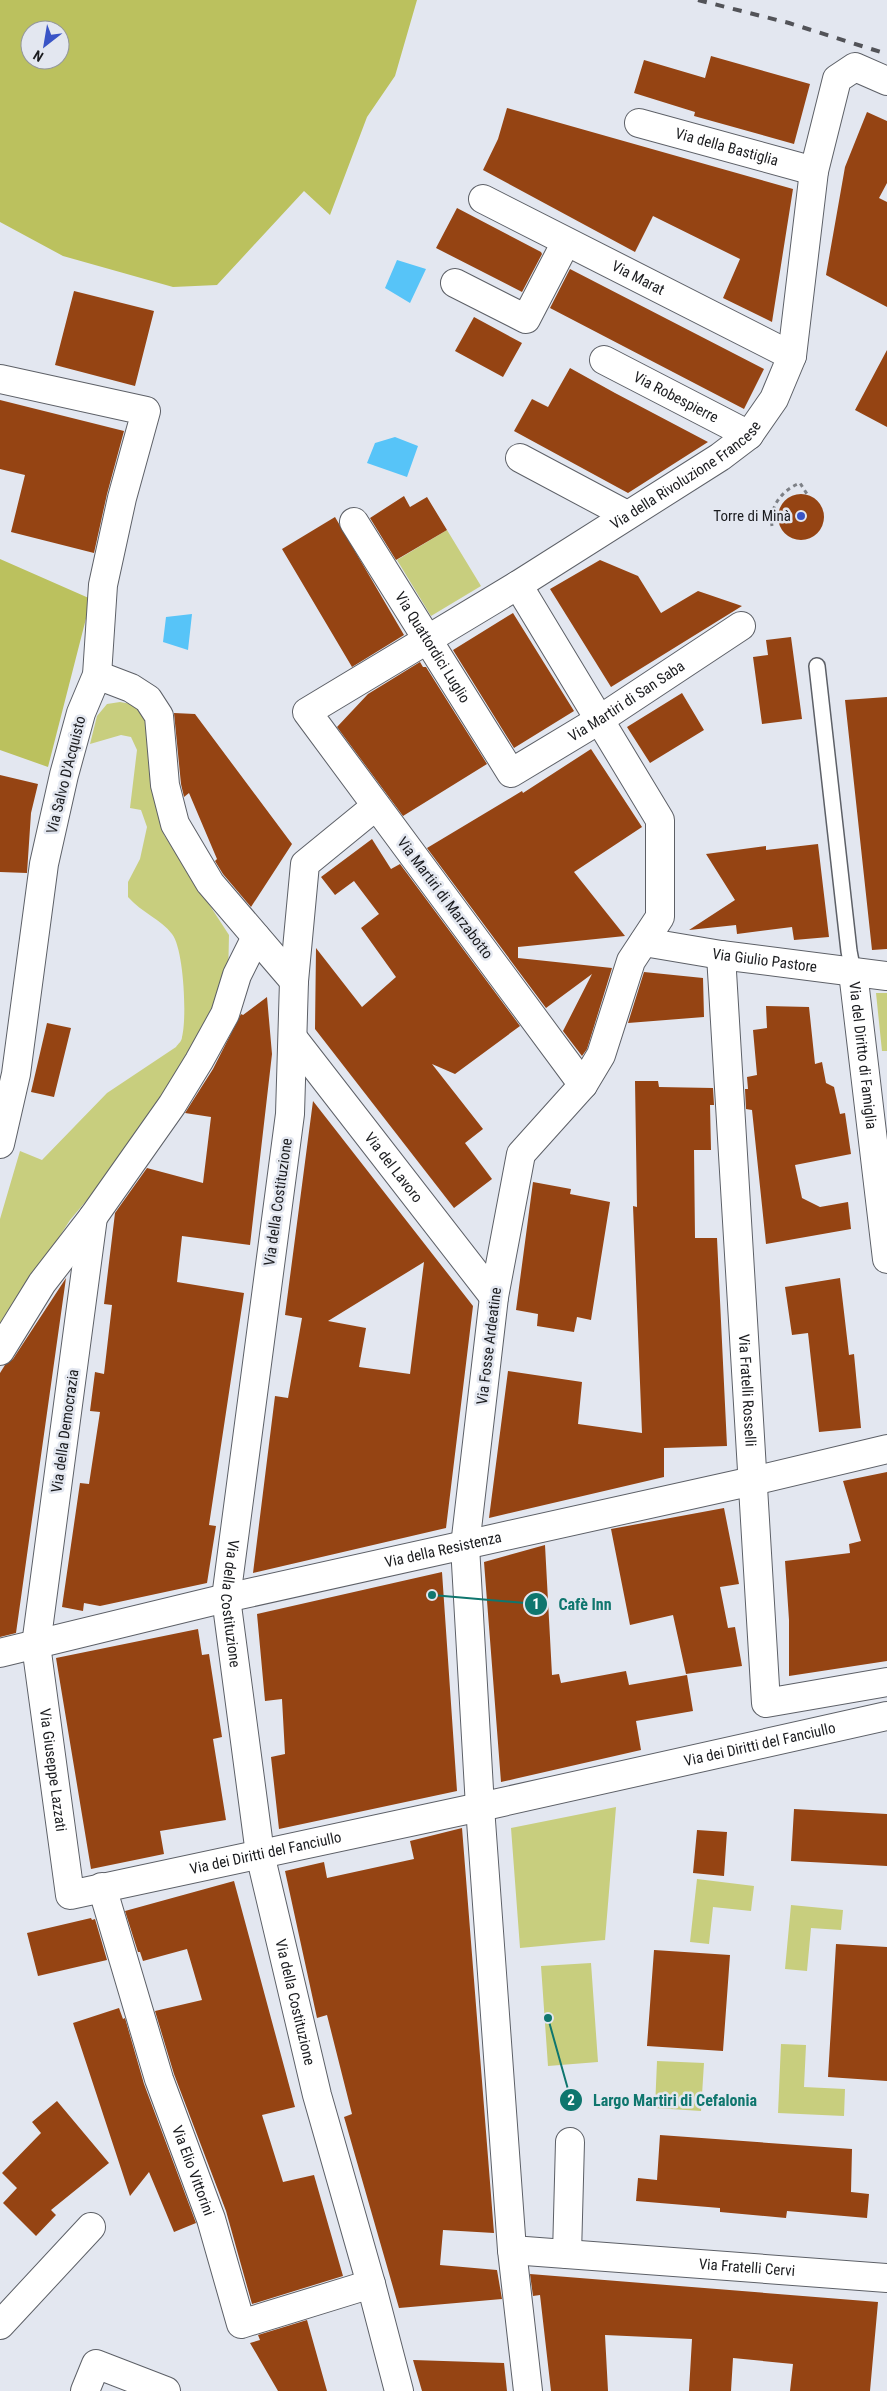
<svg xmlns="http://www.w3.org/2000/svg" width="887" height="2391" viewBox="0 0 887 2391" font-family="'Roboto Condensed',sans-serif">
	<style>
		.green { fill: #c8ce7e }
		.forest { fill: #bbc15e; fill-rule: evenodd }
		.water { fill: #57c4f8 }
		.building { fill: #954413; fill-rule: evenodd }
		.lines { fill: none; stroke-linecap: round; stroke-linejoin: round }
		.service-casing { stroke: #5d6067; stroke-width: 18 }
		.minor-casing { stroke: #5d6067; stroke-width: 30 }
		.path { stroke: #7d8086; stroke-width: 3; stroke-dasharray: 4 4; stroke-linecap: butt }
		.service { stroke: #fff; stroke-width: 15 }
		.minor { stroke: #fff; stroke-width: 28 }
		.rail { stroke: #525358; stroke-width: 4; stroke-dasharray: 9 9; stroke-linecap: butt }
		.poi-dot { fill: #3954c6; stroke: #e3e7f0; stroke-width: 2 }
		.labels { text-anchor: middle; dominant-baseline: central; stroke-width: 5; stroke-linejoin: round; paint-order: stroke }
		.street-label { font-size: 15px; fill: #1b1c1f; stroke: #e3e7f0 }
		.poi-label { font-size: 15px; fill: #1b1c1f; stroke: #e3e7f0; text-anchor: end }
		.leader { fill: none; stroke: #0f766e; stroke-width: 2 }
		.callout-dot { fill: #0f766e; stroke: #e3e7f0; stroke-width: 2 }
		.mark-label { font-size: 15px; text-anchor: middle; font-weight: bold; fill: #fff }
		.callout-label { font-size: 16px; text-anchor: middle; font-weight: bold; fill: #0f766e; stroke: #e3e7f0; stroke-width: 5; stroke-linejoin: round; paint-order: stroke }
	</style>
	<rect width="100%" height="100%" fill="#e3e7f0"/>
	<path class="green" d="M447,530L481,586L431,616L397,560Z
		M120,702L137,705L152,733L153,777L164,835L229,935L228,980L215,1013L147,1129L70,1220L0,1330V1219L20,1151L42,1160L107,1093L176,1047C178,1044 182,1041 182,1037C187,1018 184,949 172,934C161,919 142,913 128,897V882L140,859L147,827L141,810L130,808L137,750L131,737L121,735L90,744L97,716L107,704Z
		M876,993H887V1051H882Z
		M616,1807L605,1940L520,1948L511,1828Z
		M697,1879L754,1886L751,1911L713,1907L709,1944L690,1942Z
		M791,1905L843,1910L841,1930L811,1928L807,1971L785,1969Z
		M591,1963L598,2062L548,2066L541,1966Z
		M781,2044L806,2045L804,2087L845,2089L844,2116L778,2113Z
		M657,2061L704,2063L701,2111L655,2108Z"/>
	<path class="forest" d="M0,0H417L395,76L367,117L330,215L304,191L217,285L173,287L63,256L0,222ZM30,30H60V60H30Z
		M0,559L91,599L48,767L0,750Z"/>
	<path class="water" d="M397,260L426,269L410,303L385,288Z
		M395,437L418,446L407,477L367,463L375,443Z
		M192,614L188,650L163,642L166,617Z"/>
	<path class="building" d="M711,56L810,84L794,144L694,116L695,112L634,93L644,60L705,78Z
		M507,108L793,189L772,322L723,298L740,259L653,216L635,252L483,170L498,139Z
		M867,112L887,121V183L879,198L887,202V307L826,275L845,167Z
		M457,208L541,252L542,254L522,292L436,248Z
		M570,269L764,369L744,409L550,308Z
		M74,291L154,311L135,386L55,365Z
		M474,317L522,343L503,377L455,351Z
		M887,350V427L855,410Z
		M570,368L615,393L708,442L628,493L514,431L532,399L548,407Z
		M0,400L124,431L107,494L94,553L11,532L25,475L0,469Z
		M778 517a23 23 0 1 1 46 0a23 23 0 1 1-46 0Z
		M404,496L410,507L427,497L447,530L396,560L370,518Z
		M335,517L404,635L352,667L282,549Z
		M600,560L638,576L661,613L698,591L742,606L611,687L550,589Z
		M513,613L574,711L514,748L453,650Z
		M791,637L802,719L762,724L753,657L768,655L766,640Z
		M420,662L423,667H426L487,764L403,816L337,727L368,694Z
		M682,693L704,730L650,763L627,727Z
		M887,697V949L872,950L845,700Z
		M174,713L195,714L292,844L251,907L223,874L215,861L217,859L189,793L184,797L181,784Z
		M591,749L642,827L574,872L625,936L518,947V958L612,968L587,1049L582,1056L563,1031L592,974L546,1008L427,848L522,791L523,793Z
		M0,775L38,784L31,813L27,873L0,872Z
		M372,839L391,869L400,864L520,1026L455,1074L432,1064L483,1129L465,1143L492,1179L454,1208L315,1029L316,948L362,1007L396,977L361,928L379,914L354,881L335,895L321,877Z
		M818,844L829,937L794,940L792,927L737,934L736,925L689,930L735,900L706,854L766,846V850Z
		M644,972L703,978L704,1017L628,1023Z
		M267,997L272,1054L250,1245L182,1236L177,1282L244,1293L209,1525L216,1526L207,1583L100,1606L84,1603L83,1611L62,1607L80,1483L89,1484L100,1412L90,1411L95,1372L104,1374L112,1305L104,1304L115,1213L147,1168L203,1183L211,1117L185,1113L213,1069L241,1014L243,1015Z
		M766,1006L809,1007L815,1064L822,1062L826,1083L834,1087L840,1114L845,1113L851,1154L795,1165L802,1198L820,1207L848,1202L851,1229L766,1244L752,1110L746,1109L745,1089H748L747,1077L757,1075L753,1030L767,1028Z
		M47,1023L71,1028L54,1097L31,1092Z
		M635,1081H658L659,1087L713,1088L714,1105H710L711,1150H694L695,1238H717L727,1446L664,1448V1477L489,1518L508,1371L582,1382L578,1424L642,1433L633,1206L637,1207Z
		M313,1101L473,1306L446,1528L253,1573L275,1396L288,1398L302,1318L285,1315ZM424,1262L410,1374L359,1367L366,1328L328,1321Z
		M533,1182L571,1189L570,1194L610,1202L591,1320L577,1317L574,1332L537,1326L538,1314L516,1310Z
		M66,1278L16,1633L0,1637V1373L5,1365L13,1359Z
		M840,1278L849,1355L854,1354L861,1428L819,1432L808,1333L792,1335L785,1287Z
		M887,1472V1661L789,1676V1620L785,1561L850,1553L849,1544L861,1541L843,1481Z
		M724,1508L739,1584L720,1587L728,1628L735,1627L742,1666L686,1674L673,1615L630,1625L611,1529Z
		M545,1545L552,1675L559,1674L561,1683L626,1671L629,1685L687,1675L693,1711L636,1721L641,1750L501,1782L484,1562Z
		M442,1572L457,1791L279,1829L271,1757L285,1754L282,1699L265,1701L257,1614Z
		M198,1629L202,1655L209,1654L222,1737L213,1739L226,1820L160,1831L164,1854L91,1869L56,1658Z
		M794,1809L887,1814V1866L791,1861Z
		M462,1828L494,2233L443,2230L440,2265L497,2270L502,2299L399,2308L344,2117L352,2114L327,2015L317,2018L285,1871L324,1862L327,1878L414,1859L410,1841Z
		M697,1830L727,1832L724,1876L693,1873Z
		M234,1881L295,2107L262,2115L283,2182L314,2175L343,2276L252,2304L226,2211L174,2074L155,2011L202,2000L187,1949L143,1961L140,1952H138L125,1911Z
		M91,1918L92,1920L95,1919L107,1960L38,1976L27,1933Z
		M836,1944L887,1947V2081L828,2077Z
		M654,1950L730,1955L723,2051L647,2046Z
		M119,2008L123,2019L125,2018L144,2084L196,2223L174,2232L149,2172L130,2196L73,2023Z
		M57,2101L109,2163L51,2210L56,2215L36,2236L3,2203L17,2188L2,2173L41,2133L32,2122Z
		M660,2135L852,2149L851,2192L869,2194L867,2218L787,2211L786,2218L720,2212V2208L636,2201L638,2178L657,2180Z
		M530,2274L878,2302L870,2391H790L793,2364L733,2358L731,2391H689L692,2339L605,2335L608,2391H551L540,2295L533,2296Z
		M307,2320L327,2391H278L250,2343L260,2340L258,2335Z
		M413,2360L504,2363L507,2391H422Z"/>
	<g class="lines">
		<defs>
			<path id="service" d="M817,666L849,951L853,972"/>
			<g id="minor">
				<path id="s1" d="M639,123L814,171"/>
				<path id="s2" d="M483,199L792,356"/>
				<path d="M455,283L526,319L566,242"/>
				<path id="s3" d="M604,360L749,435"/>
				<path d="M0,379L146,411L122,498L103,585L97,675L81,713L64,775L44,864L16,1074L0,1144"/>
				<path d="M520,458L627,515"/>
				<path id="s4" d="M354,522L511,773L599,720L741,626"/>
				<path id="s5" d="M518,585L660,820V917L631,961L601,1055L583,1085L521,1154L494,1297L465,1546L480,1807L512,2250L887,2278"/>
				<path d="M97,675L131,688L148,699L159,716L165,785L175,824L210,883L294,981"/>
				<path id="s6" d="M376,806L305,864L294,981L290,1114L226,1598L260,1854L317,2095L371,2284L399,2391"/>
				<path id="s7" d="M644,942L721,955L887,976"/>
				<path id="s8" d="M721,955L766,1703L887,1682"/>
				<path id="s9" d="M853,972L887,1259"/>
				<path id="s10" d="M293,1038L494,1297"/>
				<path id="s11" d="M583,1085L307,712L518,585L720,457L749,435L774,399L792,356L814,171L837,79L855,67L887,81"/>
				<path id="s12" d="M93,1217L36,1645L70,1895L480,1807L887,1716"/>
				<path d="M0,1351L42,1283L93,1217L172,1105L199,1061L225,1014L237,975L256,937"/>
				<path id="s13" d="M0,1653L226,1598L753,1481L887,1449"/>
				<path id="s14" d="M102,1887L159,2079L211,2219L241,2324L371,2284"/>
				<path d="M512,2250L528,2391"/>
				<path d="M567,2254L570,2142"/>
				<path d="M0,2325L91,2227"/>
				<path d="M85,2391L96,2364L166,2391"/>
			</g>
		</defs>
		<use href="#service" class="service-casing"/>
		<use href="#minor" class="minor-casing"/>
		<path class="path" d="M772,526C769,507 782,490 800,483L807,494"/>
		<use href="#service" class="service"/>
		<use href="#minor" class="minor"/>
		<path class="rail" d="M698,0L789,23L887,54"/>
	</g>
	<circle class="poi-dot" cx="801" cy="516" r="5"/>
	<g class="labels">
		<g class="street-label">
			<text stroke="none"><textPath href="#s1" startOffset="91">Via della Bastiglia</textPath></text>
			<text stroke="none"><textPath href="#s2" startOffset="174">Via Marat</textPath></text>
			<text stroke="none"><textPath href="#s3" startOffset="81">Via Robespierre</textPath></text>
			<text stroke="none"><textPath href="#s11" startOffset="911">Via della Rivoluzione Francese</textPath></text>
			<text stroke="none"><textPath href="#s4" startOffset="148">Via Quattordici Luglio</textPath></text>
			<text stroke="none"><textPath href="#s4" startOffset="432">Via Martiri di San Saba</textPath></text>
			<text transform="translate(66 775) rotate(-76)">Via Salvo D'Acquisto</text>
			<text transform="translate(445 898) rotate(53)">Via Martiri di Marzabotto</text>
			<text stroke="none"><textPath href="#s7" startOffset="122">Via Giulio Pastore</textPath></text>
			<text stroke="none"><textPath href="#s9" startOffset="84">Via del Diritto di Famiglia</textPath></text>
			<text stroke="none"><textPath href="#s10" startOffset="164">Via del Lavoro</textPath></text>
			<text transform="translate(278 1202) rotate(-82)">Via della Costituzione</text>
			<text transform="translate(489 1346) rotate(-83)">Via Fosse Ardeatine</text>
			<text stroke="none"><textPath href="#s8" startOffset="436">Via Fratelli Rosselli</textPath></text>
			<text transform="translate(65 1431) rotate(-82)">Via della Democrazia</text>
			<text stroke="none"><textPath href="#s13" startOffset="455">Via della Resistenza</textPath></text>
			<text stroke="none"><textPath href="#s6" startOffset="836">Via della Costituzione</textPath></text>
			<text stroke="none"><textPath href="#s12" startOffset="1390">Via dei Diritti del Fanciullo</textPath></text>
			<text stroke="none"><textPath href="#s12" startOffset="558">Via Giuseppe Lazzati</textPath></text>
			<text stroke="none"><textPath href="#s12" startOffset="884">Via dei Diritti del Fanciullo</textPath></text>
			<text stroke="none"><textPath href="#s6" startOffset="1241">Via della Costituzione</textPath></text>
			<text stroke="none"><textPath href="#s14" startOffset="298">Via Elio Vittorini</textPath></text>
			<text stroke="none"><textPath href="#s5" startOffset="1988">Via Fratelli Cervi</textPath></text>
		</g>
		<g class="poi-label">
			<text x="791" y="516">Torre di Minà</text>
		</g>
	</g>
	<path class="leader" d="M432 1595L536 1604M548 2018L571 2100"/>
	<g class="callout-dot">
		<circle cx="432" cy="1595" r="5"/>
		<circle cx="548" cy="2018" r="5"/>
		<circle cx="536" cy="1604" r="12"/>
		<circle cx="571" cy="2100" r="12"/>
	</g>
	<g class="mark-label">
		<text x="536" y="1609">1</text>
		<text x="571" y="2105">2</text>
	</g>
	<g class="callout-label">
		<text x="585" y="1610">Cafè Inn</text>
		<text x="675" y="2106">Largo Martiri di Cefalonia</text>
	</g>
	<g transform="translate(45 45) rotate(211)"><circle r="24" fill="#e3e7f0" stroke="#93969c"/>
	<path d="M0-4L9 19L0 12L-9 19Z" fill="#3954c6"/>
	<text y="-8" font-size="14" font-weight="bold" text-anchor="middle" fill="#1b1c1f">N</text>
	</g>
</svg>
